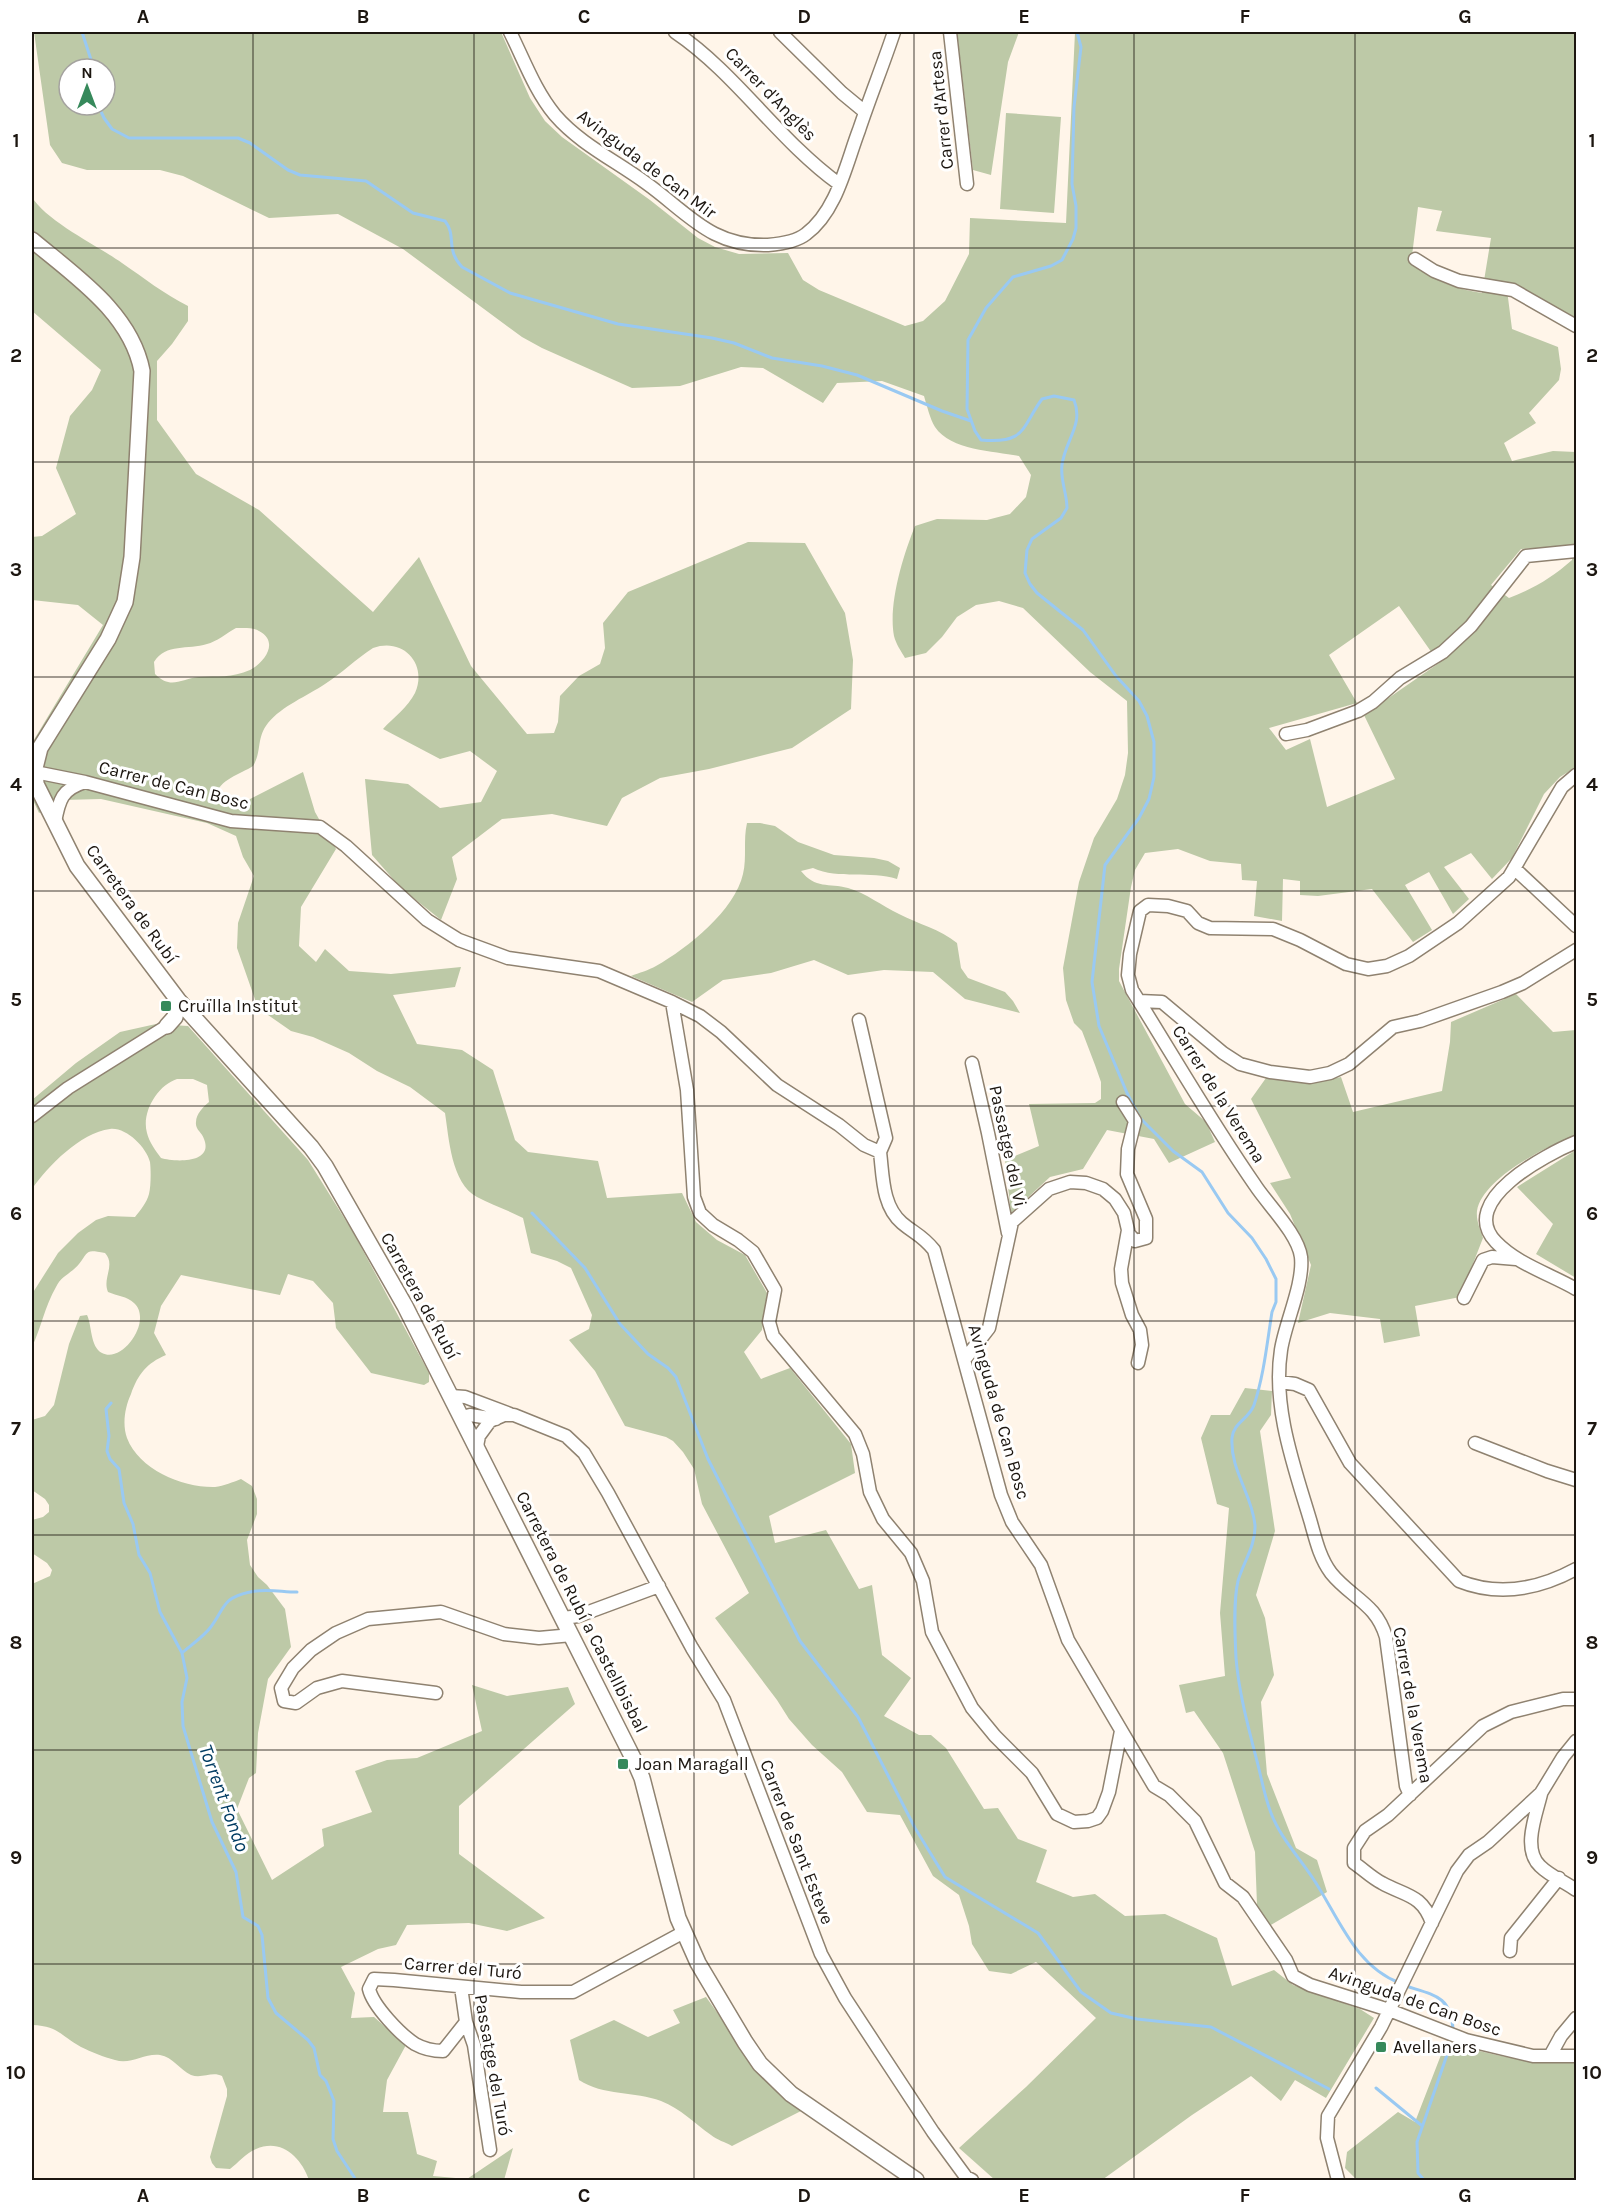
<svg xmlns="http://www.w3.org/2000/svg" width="1608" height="2212" viewBox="0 0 1608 2212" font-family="Karla,sans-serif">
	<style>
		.green { fill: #bdc9a7; fill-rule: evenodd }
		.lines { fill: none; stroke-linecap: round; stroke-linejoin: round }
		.stream { stroke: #99c9f2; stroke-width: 3 }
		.minor-casing { stroke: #8f8270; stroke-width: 15 }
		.tertiary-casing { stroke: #8f8270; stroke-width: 18 }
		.minor { stroke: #fff; stroke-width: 12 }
		.tertiary { stroke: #fff; stroke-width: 15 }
		.grid { fill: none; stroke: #1c1610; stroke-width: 1.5; stroke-opacity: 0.55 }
		.poi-dot { fill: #36895b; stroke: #fff; stroke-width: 2 }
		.labels { text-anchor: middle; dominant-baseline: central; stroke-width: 6; stroke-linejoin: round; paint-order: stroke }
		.street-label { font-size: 18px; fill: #1c1610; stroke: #fff }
		.poi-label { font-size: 18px; fill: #1c1610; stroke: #fff; text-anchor: start }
		.water-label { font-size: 20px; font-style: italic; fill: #013c62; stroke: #fff }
		.neatline { fill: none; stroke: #1c1610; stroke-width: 2 }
		.grid-label { font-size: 20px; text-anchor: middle; font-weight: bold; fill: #1c1610 }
	</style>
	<rect width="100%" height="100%" fill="#fff5e9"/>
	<path class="green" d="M34,32H501L530,98L545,121L562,137L650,200L698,238L715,247L739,254L788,253L803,280L819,290L905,326L923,321L945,301L969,254L970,218L1066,223L1075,32H1576V320L1506,282L1512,329L1558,347L1561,369L1559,380L1529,413L1536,423L1504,443L1512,461L1553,451L1576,452V767L1560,777L1544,794L1512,858L1492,879L1471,853L1444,867L1469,899L1453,914L1429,872L1405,885L1432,930L1413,942L1372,889L1318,896L1300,895V881L1283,879L1282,921L1254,916L1257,881L1242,880L1241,864L1210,861L1178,849L1145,853L1135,870L1131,887L1119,969V981L1185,1104L1206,1122L1215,1142L1169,1163L1154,1139L1107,1130L1083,1169L1050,1177L1011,1213L1005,1160L1039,1146L1029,1104L1095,1103L1101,1099V1082L1095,1065L1082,1031L1074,1023L1066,1000L1063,968L1079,882L1094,838L1117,799L1125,775L1128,753L1127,701L1090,672L1023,608L999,601L976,605L957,617L942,637L926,653L905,658C901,651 896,644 894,636C888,604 903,556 915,526L937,519L987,520L1010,514L1026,497L1031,475L1019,456C995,451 951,451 935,427C930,419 927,406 924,396L882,381L837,383L823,403L763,368L741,367L680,386L632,388L542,348L522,337L403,249L338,214L269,218L183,176L160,170H87L62,163L50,145ZM69,69H105V105H69ZM1418,207L1442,211L1436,231L1491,238L1482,293C1451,288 1437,281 1411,264ZM1572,546V560C1553,577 1533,589 1509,598L1491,585L1521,549ZM1399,606L1439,663L1364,715L1395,779L1327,807L1310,739L1286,750L1269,728L1357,703L1329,655Z
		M957,32H1019L1008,62L991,175L973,170Z
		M1006,113L1061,117L1054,213L1000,209Z
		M32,197C46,221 98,246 122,263C144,278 164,294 188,306V321L172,344L157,361V420L196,474L259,510L373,612L419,557L471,666L527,734L554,733L558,722L560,696L579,676L600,664L605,648L603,623L628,592L748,542L805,543L845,613L853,660L851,709L792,748L709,769L660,778L622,798L607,826L552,814L502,819L452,857L457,879L441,920L401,888L372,855L365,779L408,784L440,808L481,802L497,771L470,751L440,759L383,729C393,718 408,707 415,693C428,664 403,637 373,648C356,659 342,673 325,684C307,696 282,706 268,723C256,738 262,752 253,766C241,774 218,780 216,796L225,803H242L303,772L315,812L336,849L301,907L299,946L316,962L325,949L349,971L391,974L461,967L455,987L393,995L417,1044L462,1050L493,1070L515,1140L528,1152L598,1161L607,1198L682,1193L696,1222L717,1240L745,1255L767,1293L762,1330L744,1352L761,1379L790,1368L851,1444L855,1473L769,1516L775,1543L826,1530L859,1589L872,1585L882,1655L911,1678L884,1716L919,1735H931L946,1748L984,1809L998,1808L1018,1839L1047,1850L1036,1882L1073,1897L1095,1894L1125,1916L1165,1914L1217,1938L1232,1986L1274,1970L1293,1985L1360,2009L1374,2018L1326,2098L1295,2080L1281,2101L1251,2076L1192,2115L1102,2180H995L959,2148L1026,2087L1096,2018L1036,1962L1011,1974L989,1971L972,1944L969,1926L959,1895L933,1876L900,1815L867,1812L842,1772L812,1745L789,1719L777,1700L715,1618L749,1593L702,1504L694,1469L683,1452L673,1441L666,1437L625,1426L595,1371L569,1340L589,1329L592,1315L571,1268L557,1261L531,1253L523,1218C508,1210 492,1205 477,1197C451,1183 449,1138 445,1113L410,1087L377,1071L349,1053L313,1037L291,1031L258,1008L237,948L238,923L254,876L243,857L236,836L207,823L101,799L63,800L39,813L32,798V743L103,625L78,605L32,600V537L42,536L76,514L56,468L70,416L92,390L101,370L32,311ZM236,628C243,628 253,627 259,631C280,642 264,663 250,670C232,678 217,676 199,677C180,679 171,690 155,674L154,662C166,643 188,650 207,644C216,642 227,633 236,628Z
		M747,823H760L775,826L798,842L834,855L874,858L888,861L900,868L897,879C870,870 839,880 813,868L801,871C815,889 829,883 848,888C866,893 882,906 899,914C918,924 940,929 957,943L961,968L968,978L1005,992L1013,1001L1020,1013L965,999L933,972L884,970L848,975L814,960L771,973L723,980L692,1002L631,976C639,973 649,970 656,966C688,948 735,910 743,874C747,857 743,840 747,823Z
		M1516,994L1553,1032L1576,1030V1135C1549,1145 1482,1178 1477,1211C1476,1220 1480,1229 1483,1238L1460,1297L1415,1306L1420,1336L1384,1343L1380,1319L1330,1313L1298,1323L1311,1265L1290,1214L1270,1183L1291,1178L1251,1099L1266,1078L1314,1083L1341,1077L1353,1112L1442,1091L1450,1042L1451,1022Z
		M156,1024L188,1026L308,1160L353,1232L429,1373V1382L424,1385L371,1373L336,1328L333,1303L313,1281L288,1274L280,1295L181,1275L161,1306L154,1333L166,1355C147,1363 138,1374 131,1394C125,1407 122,1424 127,1438C139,1470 184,1488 215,1487C224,1486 233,1482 241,1479L252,1486L257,1499V1514L247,1540L250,1565L258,1577L267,1585L285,1609L291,1647L268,1679L258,1733L256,1773L249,1778L237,1809L272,1880L324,1846L322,1829L372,1812L355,1771L387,1760L417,1758L482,1731L472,1685L507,1696L568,1687L575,1704L459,1806V1854L545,1918L507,1931L469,1923L407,1925L396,1945L378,1949L341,1967L355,1993L351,2018L374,2017L406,2045L387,2080L383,2112H408L417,2154L437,2161L433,2176L467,2179L513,2148L504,2180H309C301,2157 281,2138 256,2149C246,2153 238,2163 230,2169L216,2168L212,2163L210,2157L227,2096V2089L222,2076C212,2071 202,2079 191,2075C180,2070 173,2057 160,2055C144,2053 131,2065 115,2060C104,2057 91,2052 81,2047C60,2035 58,2026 32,2025V1584L50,1576L52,1570L47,1563L32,1553V1520L43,1517L49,1512V1505L45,1499L32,1490V1420L45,1416L54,1405L69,1344L80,1316L87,1315C92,1325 90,1347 102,1353C123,1364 153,1320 134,1303C127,1296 117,1296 108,1292C102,1278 116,1265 105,1253C85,1249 89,1251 79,1264C72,1273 61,1276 56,1287C45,1306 41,1328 32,1347V1294L58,1253L78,1233L96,1220L108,1216L135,1217C140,1211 147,1202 149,1194C151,1186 151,1170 150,1162C146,1147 126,1127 110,1129C80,1133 48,1166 32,1189V1100L76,1063L120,1032ZM177,1079H193L207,1085L209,1102C203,1107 196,1114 196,1122C195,1130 202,1132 204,1139C214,1164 174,1162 161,1158C156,1151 149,1142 147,1133C141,1112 158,1085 177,1079Z
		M1576,1150V1278L1536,1254L1553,1224L1517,1187Z
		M1245,1388L1272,1391L1271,1415L1260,1431L1275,1531L1256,1595L1265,1618L1274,1675L1261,1702L1267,1774L1296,1848L1317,1860L1327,1892L1269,1926L1257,1905L1255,1852L1223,1753L1194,1711L1186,1713L1179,1685L1225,1676L1220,1613L1229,1508L1217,1504L1201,1438L1211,1415H1230Z
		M706,1997L763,2076L801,2111L732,2146C725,2142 717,2140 711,2135C694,2123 681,2109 661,2101C635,2091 603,2096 579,2080L570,2040L614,2020L648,2037L680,2023L673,2010Z
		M1446,2042C1492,2055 1528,2064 1576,2062V2180H1357L1345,2168L1347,2152L1398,2112L1415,2122Z"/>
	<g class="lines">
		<path class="stream" d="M82,32L94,69
			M1077,32L1081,47L1074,107L1072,184L1076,206V228L1073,239L1062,260L1051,266L1013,277L986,308L968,340L967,409L975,431L981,440C1026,444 1021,428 1042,399L1054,396L1074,400C1084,425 1065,440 1062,465C1060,480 1067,493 1067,508L1061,518L1032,539L1027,550L1025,573L1030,584L1037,593L1083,630L1116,676L1139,701L1147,716L1154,742V777L1149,799L1139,818L1105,865L1092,982L1099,1026L1127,1093L1140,1118L1173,1151L1202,1172L1228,1213L1252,1238L1266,1259L1276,1279V1302L1272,1312C1267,1343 1264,1375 1254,1405C1249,1419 1233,1423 1232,1438C1230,1470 1252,1494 1255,1525C1256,1545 1243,1563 1238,1581C1233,1602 1235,1636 1236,1658C1239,1694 1249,1730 1258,1765C1262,1781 1265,1798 1271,1813C1280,1837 1298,1856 1312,1877C1338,1915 1354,1966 1400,1983
			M98,105L104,118L112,129L129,138H238L250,143L288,170L300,175L366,181L413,213L445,221C457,236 445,249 462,267L510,293L618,324L712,338L734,343L772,358L822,366L857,375L942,411L971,421
			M532,1213L585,1268L620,1324L648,1354L668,1368L676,1377L708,1459L800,1641L858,1717L915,1828L945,1877L1038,1933L1081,1992L1111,2013L1137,2019L1211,2027L1329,2089
			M111,1403L106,1409L109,1436L107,1451L110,1459L119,1469L124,1503L133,1524L139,1555L150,1573L160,1612L182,1653L187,1678L182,1702L183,1726L212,1822L236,1872L243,1917L258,1926L262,1935L268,1998L276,2013L308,2040L314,2048L320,2075L326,2081L334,2101L333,2139L337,2151L356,2180
			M182,1653C191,1645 203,1637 210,1628C225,1609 221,1598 250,1592C265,1588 282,1592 297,1592
			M1406,1986C1434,1995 1451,1996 1453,2029
			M1376,2088L1421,2125
			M1424,2180L1418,2173L1417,2142L1449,2049"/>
		<defs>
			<path id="minor" d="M510,32C524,60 535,91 555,115C580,144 616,161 646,183C688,213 711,247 768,245C780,244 796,242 806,234C837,211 846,164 859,130C870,97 883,65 894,32
				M675,32C737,74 778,140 839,184
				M780,32L842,93L865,112
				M950,32L967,184
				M1415,259L1434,271L1459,281L1513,290L1576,326
				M1286,734L1307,730L1358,711L1373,702L1400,678L1443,652L1471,626L1526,556L1576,551
				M35,772L85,782L231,821L320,827L346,846L427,920L459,940L508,958L599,971L672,1002L700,1016L721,1032L777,1085L839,1125L864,1145L880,1152C883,1176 882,1206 902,1223C915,1234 922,1235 934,1250L1001,1495L1012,1522L1041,1565L1068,1640L1154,1786L1169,1795L1195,1821L1225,1883L1243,1897L1286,1960L1293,1976L1310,1985L1389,2010L1466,2040L1533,2056H1576
				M55,822C59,800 62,789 85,782
				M1514,868L1576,926
				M1139,1001L1162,1002L1223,1053L1240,1064L1270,1072L1310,1077L1330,1073L1349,1064L1393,1027L1420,1021L1502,992L1523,983L1576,950
				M672,1002L687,1090L694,1197L700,1213L713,1225L738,1240L753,1252L775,1290L769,1322L773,1336L855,1434L863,1454L870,1492L883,1519L911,1553L923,1581L932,1632L972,1708L995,1736L1032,1773L1057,1814L1074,1822L1088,1821L1097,1818L1102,1811L1109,1792L1121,1731
				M859,1020L886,1138L880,1152
				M972,1063L988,1133L1008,1233
				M1123,1102L1135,1121L1128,1149L1127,1174L1146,1219V1238L1135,1241L1128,1233
				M32,1116L68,1088L167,1026
				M1576,1142C1547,1154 1456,1201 1496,1242C1517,1264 1550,1274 1576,1289
				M1464,1298L1483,1260L1492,1257L1516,1259
				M965,1359L989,1328L1012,1222L1049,1189L1070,1182L1086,1183L1103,1189L1115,1199L1124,1213L1128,1230L1121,1269L1122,1283L1132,1315L1140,1330L1142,1345L1138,1363
				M1280,1382L1295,1384L1309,1390L1350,1463L1459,1581C1499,1597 1539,1589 1576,1569
				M451,1396L465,1397L510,1414
				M462,1417L470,1415L496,1419
				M1475,1443L1547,1471L1576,1480
				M477,1446L479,1436L490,1421L504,1415H514L566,1436L584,1453L608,1493L692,1648L724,1700L821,1954L845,1998L881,2053L933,2132L966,2177L972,2180
				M564,1618L578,1616L659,1586
				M436,1693L342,1681L317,1688L296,1703L284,1701L281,1688L293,1668L311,1650L336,1633L368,1619L441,1612L504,1634L539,1638L572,1635
				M1541,1794C1536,1815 1522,1849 1540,1866C1550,1876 1565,1882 1576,1890
				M1410,1795L1406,1786L1386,1637C1376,1603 1351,1598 1331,1573C1320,1558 1316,1541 1311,1523C1295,1469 1272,1408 1281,1350C1285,1323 1304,1284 1301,1257C1298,1234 1268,1205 1255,1185C1211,1122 1173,1055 1132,990L1128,975L1130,954L1140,911L1148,905L1168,906L1187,911L1198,923L1210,928L1273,929L1300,940L1346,964L1368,969L1387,966L1409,956L1458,923L1509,877L1562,787L1576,775
				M1432,1923C1422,1894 1405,1896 1382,1883C1372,1878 1363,1869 1354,1863V1848L1365,1831L1388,1815L1483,1726L1511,1712L1563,1699H1576
				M1510,1951L1511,1938L1559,1878
				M461,1987L466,2022L474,2045L490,2150
				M466,2022L443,2051C433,2051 424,2049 415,2044C400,2034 373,2006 369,1989L374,1979L394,1980L521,1992H573L684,1932
				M1550,2056L1561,2036L1576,2018
				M1338,2180L1327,2138L1328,2116L1381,2027L1457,1871L1469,1855L1488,1842L1541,1793L1563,1757L1576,1741"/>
			<path id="tertiary" d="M32,240C75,276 131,313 142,371L132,557L125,602L108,639L40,748L35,768L36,784L77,866L178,1000L311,1147L325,1166L405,1306L635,1762L642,1778L678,1918L698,1963L745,2042L760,2064L791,2094L916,2180
				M167,1026L175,1017L178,1000"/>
		</defs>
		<use href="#minor" class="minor-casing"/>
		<use href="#tertiary" class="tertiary-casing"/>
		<use href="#minor" class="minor"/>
		<use href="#tertiary" class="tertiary"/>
	</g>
	<path class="grid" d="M253,32V2180M474,32V2180M694,32V2180M914,32V2180M1134,32V2180M1355,32V2180M32,248H1576M32,462H1576M32,677H1576M32,891H1576M32,1106H1576M32,1321H1576M32,1535H1576M32,1750H1576M32,1964H1576"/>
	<g class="poi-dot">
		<rect x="160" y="1000" width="12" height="12" rx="3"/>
		<rect x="617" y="1758" width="12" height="12" rx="3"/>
		<rect x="1375" y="2041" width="12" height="12" rx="3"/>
	</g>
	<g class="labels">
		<g class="street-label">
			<text transform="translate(771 94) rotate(46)">Carrer d'Anglès</text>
			<text transform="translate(941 110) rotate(-96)">Carrer d'Artesa</text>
			<text transform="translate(647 164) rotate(37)">Avinguda de Can Mir</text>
			<text transform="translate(174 785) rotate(14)">Carrer de Can Bosc</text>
			<text transform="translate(132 904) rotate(54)">Carretera de Rubí</text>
			<text transform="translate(1219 1094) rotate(58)">Carrer de la Verema</text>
			<text transform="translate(1008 1146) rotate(78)">Passatge del Vi</text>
			<text transform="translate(420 1296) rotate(61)">Carretera de Rubí</text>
			<text transform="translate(999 1412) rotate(74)">Avinguda de Can Bosc</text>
			<text transform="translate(582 1612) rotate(63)">Carretera de Rubí a Castellbisbal</text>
			<text transform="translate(1413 1705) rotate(80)">Carrer de la Verema</text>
			<text transform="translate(797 1842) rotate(69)">Carrer de Sant Esteve</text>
			<text transform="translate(463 1968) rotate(5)">Carrer del Turó</text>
			<text transform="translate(1415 2001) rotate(19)">Avinguda de Can Bosc</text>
			<text transform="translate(493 2065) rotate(80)">Passatge del Turó</text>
		</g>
		<g class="poi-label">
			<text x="178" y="1006">Cruïlla Institut</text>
			<text x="635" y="1764">Joan Maragall</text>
			<text x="1393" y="2047">Avellaners</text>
		</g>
		<g class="water-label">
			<text transform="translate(224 1798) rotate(70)">Torrent Fondo</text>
		</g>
	</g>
	<rect width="1608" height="2212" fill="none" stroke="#ffffff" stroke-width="66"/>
	<g transform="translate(87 87)"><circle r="28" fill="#ffffff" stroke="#a4a29f" stroke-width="1.5"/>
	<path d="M0-4.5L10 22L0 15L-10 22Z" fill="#36895b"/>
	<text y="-9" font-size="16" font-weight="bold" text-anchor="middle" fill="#1c1610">N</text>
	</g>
	<rect x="33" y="33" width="1542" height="2146" class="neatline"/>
	<g class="grid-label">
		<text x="143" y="23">A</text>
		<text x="363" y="23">B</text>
		<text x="584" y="23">C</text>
		<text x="804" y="23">D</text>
		<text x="1024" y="23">E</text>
		<text x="1245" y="23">F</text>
		<text x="1465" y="23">G</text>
		<text x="16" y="147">1</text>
		<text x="1592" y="147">1</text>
		<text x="16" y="362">2</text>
		<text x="1592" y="362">2</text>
		<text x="16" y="576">3</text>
		<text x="1592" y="576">3</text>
		<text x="16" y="791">4</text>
		<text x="1592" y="791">4</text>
		<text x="16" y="1006">5</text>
		<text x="1592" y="1006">5</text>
		<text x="16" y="1220">6</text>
		<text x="1592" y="1220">6</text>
		<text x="16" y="1435">7</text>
		<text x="1592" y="1435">7</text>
		<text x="16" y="1649">8</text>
		<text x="1592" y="1649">8</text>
		<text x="16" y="1864">9</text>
		<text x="1592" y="1864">9</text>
		<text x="16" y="2079">10</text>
		<text x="1592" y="2079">10</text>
		<text x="143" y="2202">A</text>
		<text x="363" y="2202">B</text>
		<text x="584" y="2202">C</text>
		<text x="804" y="2202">D</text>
		<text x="1024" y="2202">E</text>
		<text x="1245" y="2202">F</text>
		<text x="1465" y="2202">G</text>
	</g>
</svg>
